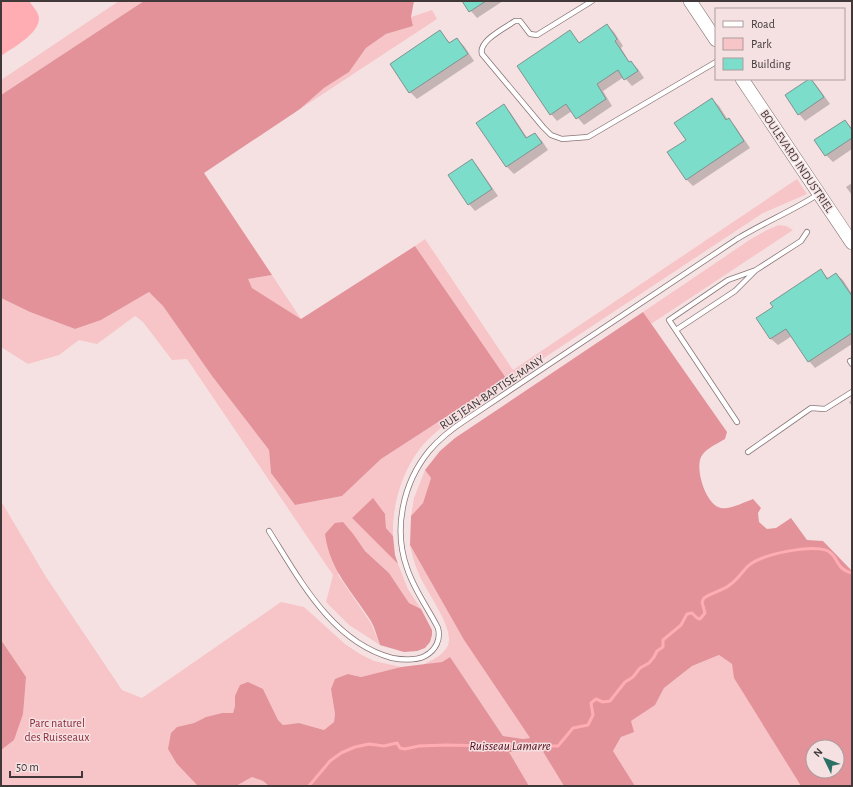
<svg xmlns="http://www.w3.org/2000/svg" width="853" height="787" viewBox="0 0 853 787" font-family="'Alegreya Sans',sans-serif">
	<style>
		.green { fill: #f7c5c8 }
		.forest { fill: #e29298; fill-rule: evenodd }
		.water { fill: #ffadb3 }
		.shadow { fill: #0003 }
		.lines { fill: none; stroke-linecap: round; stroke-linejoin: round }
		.stream { stroke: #ffadb3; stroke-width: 3 }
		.building { fill: #7cddcb; stroke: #80938f }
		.lane-casing { stroke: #887677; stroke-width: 6 }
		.secondary-casing { stroke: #887677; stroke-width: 14 }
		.lane { stroke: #fff; stroke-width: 4.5 }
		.secondary { stroke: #fff; stroke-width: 13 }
		.labels { text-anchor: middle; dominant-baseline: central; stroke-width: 3; stroke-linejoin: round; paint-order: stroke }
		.street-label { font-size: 12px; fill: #403839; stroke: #f5e1e2 }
		.park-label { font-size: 12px; fill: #8b2e3d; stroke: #f5e1e2 }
		.water-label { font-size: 13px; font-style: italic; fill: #550e1d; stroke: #f5e1e2 }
	</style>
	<rect width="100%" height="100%" fill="#f5e1e2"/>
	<path class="green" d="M119,1H144L1,95V80Z
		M432,10L437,19L300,109L324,88L349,72L366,48L386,34L413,26L411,17Z
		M797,179L807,194L763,213L453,418C441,428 429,437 419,450C401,474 392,507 393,536L386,528L385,514L352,518L398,564L408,589L421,609L409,603L389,573L365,551L354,535L338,575L371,623L380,645L349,625L326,602L333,575L187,359L172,360L143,322L135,316L97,344L79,340L59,355L28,364L1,347V298L30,312L75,329L101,320L149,292L163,306L212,376L269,450L271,473L295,505L342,496L381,459L506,378L415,246L425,239L513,370Z
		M779,225L786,226L793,230L651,324L643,312L751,239L767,230Z
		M272,275L301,319L252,288L247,279Z
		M425,470L431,478L423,503L411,516L414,498Z
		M1,501L46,577L122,690L142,698L281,602L304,607L345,644L360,654L374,661L401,667L361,677L348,674L331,689L335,714L334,722L324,730L299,723L283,725L278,720L263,689L235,696V706L233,713H222L206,717L194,723L177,727V764L198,786H1Z
		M410,545L464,640L530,738L523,739L503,736L450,657L442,662L422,665C431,661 444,655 448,645C455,628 424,589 418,572C414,563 412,554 410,545Z
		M719,655L732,664L735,678L801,786H635L613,751L631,721L655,704L664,688L692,666Z
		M542,750L564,786H529L509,752Z
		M252,777L263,781L269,786H236Z"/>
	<path class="forest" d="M144,1H414L411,17L413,26L386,34L366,48L349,72L324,88L300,109L204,173L272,275L248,279L252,288L301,319L415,246L506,378L381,459L342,496L295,505L271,473L269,450L212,376L163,306L149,292L101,320L75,329L30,312L1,298V95Z
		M643,312L727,432L725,439C717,444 706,448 701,457C695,470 706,505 721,508C729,510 745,502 753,499L761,508L758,513L759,522L767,529L776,528L791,518L807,540L823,541L852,571V786H801L734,678L732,664L719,655L692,666L664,688L655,705L631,721L634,732L621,737L613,751L635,786H564L542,750L509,752L529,786H269L263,781L252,777L236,786H198L196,784L177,764L168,749L171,733L177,727L194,723L206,717L222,713H233L235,706V696L240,685L248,682L263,689L278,720L283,725L299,723L324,730L334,722L335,714L331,689L335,679L348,674L361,677L401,667L442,662L450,657L503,736L523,739L530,738L464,640L410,545L411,516L423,503L431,478L425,470L440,451L455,438ZM813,747H837V771H813Z
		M373,498L385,514L386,528L393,536L395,555L398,564L352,518Z
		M343,522L354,535L365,551L389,573L409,603L421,609L432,630V635L430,642L425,648L417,651L404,652L380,645C377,637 375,628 371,621C352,591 330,571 325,534L335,523Z
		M1,640L26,677L23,714L14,740L1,750Z"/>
	<path class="water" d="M1,1H29C32,5 36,10 38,14C45,31 12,48 1,56Z"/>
	<path class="shadow" d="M467,1H503L477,18L464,3Z
		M607,25L614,32L623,46L621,48L630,63L631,62L638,69L644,78L632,86L624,77L603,91L612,106L584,125L572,111L557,121L551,114L570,32L580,44Z
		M440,32L451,44L457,39L464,46L474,61L417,99L410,92L392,64Z
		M811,79L817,86L830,104L805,121L799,114Z
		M712,99L719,106L728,120L735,126L750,148L693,186L686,179L687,140Z
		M503,106L510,112L528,139L535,134L542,141L548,150L514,174L507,167L478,123Z
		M845,121L852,128V149L833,162L826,155Z
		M472,160L478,167L498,196L475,211L469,204Z
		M852,183V195L846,187Z
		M820,270L829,279L836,274L843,280L852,294V344L815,368L809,361L792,336L778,345L771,339L757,318L774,307Z
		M852,400V406L849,402Z"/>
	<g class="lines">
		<path class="stream" d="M309,786L330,761L341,753L355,747L369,744L384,746L397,743L400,748L405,749L419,746L446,745L492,746L505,743L523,746H558L573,728L588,725L593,715L591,703L596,699L603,702L610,701L625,682L633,677L640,668L649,663L654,657L657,651L663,647V640L681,625L687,614L692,613L697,618L700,619L705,613L702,602L704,598C712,592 723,591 731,584C738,579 742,572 748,566C761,554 812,544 828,551C839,557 835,569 852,573"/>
	</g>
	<path class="building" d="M462,1H486L469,12Z
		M607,24L617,39L615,41L629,62L631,61L638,71L624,80L618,70L597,84L606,99L576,119L566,104L550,115L517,66L570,30L579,43Z
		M440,30L449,43L457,38L468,54L409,93L390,64Z
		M809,79H811L824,97L798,115L785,95Z
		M712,98L726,120L729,118L744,141L686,180L667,152L686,140L674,123Z
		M504,104L526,138L535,133L542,143L506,167L476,123Z
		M845,120L852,130V138L825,156L814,140Z
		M472,159L492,189L468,205L448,175Z
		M821,269L827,279L836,273L852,296V333L808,362L786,329L770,339L756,318L773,307L770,303Z"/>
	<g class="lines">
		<defs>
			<path id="lane" d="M592,1L537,35L530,34L520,21H515C505,28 478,41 482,54L543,127L551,135L562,139L588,137L716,62
				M676,330L735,291L755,271
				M850,361L852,364
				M737,422L669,320L728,280L756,270L801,241L807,232
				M748,452L811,408L825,409L852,392
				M269,531C300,580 332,642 392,658C403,660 415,661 425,656C436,650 441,639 438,628C428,608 414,590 407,568C393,529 403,483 429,451C440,438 453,428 467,419L737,239C763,223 792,211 817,195"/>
			<path id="secondary" d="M690,1L716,40
				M742,79L852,243"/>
		</defs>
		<use href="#lane" class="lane-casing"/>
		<use href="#secondary" class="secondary-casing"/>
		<use href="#lane" class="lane"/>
		<use href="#secondary" class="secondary"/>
	</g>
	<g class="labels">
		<g class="street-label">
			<text transform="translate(797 161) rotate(56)">BOULEVARD INDUSTRIEL</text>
			<text transform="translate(492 392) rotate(-34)">RUE JEAN-BAPTISE-MANY</text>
		</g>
		<g class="park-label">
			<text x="57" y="723">Parc naturel<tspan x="57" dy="14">des Ruisseaux</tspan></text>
		</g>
		<g class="water-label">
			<text x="510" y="746">Ruisseau Lamarre</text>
		</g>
	</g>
	<rect width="853" height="787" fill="none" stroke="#403839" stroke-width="4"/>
	<rect x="715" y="8" width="130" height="72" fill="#f5e1e2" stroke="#ad9d9e"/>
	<rect x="723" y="21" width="20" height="6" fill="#ffffff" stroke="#ad9d9e"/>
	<text x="751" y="28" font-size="12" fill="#403839">Road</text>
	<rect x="723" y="38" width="20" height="12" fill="#f7c5c8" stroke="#ad9d9e"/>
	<text x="751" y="48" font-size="12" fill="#403839">Park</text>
	<rect x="723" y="58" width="20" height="12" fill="#7cddcb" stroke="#ad9d9e"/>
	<text x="751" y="68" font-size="12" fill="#403839">Building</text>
	<g transform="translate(825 759) rotate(313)"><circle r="19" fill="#f5e1e2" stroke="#ad9d9e"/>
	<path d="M0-3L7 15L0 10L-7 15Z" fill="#2c7165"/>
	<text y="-6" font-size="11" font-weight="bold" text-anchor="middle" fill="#403839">N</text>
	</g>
	<path d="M10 771v6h72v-6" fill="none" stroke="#403839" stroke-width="2"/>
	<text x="16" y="771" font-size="12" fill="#403839" stroke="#f5e1e2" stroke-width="3" paint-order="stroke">50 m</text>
</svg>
